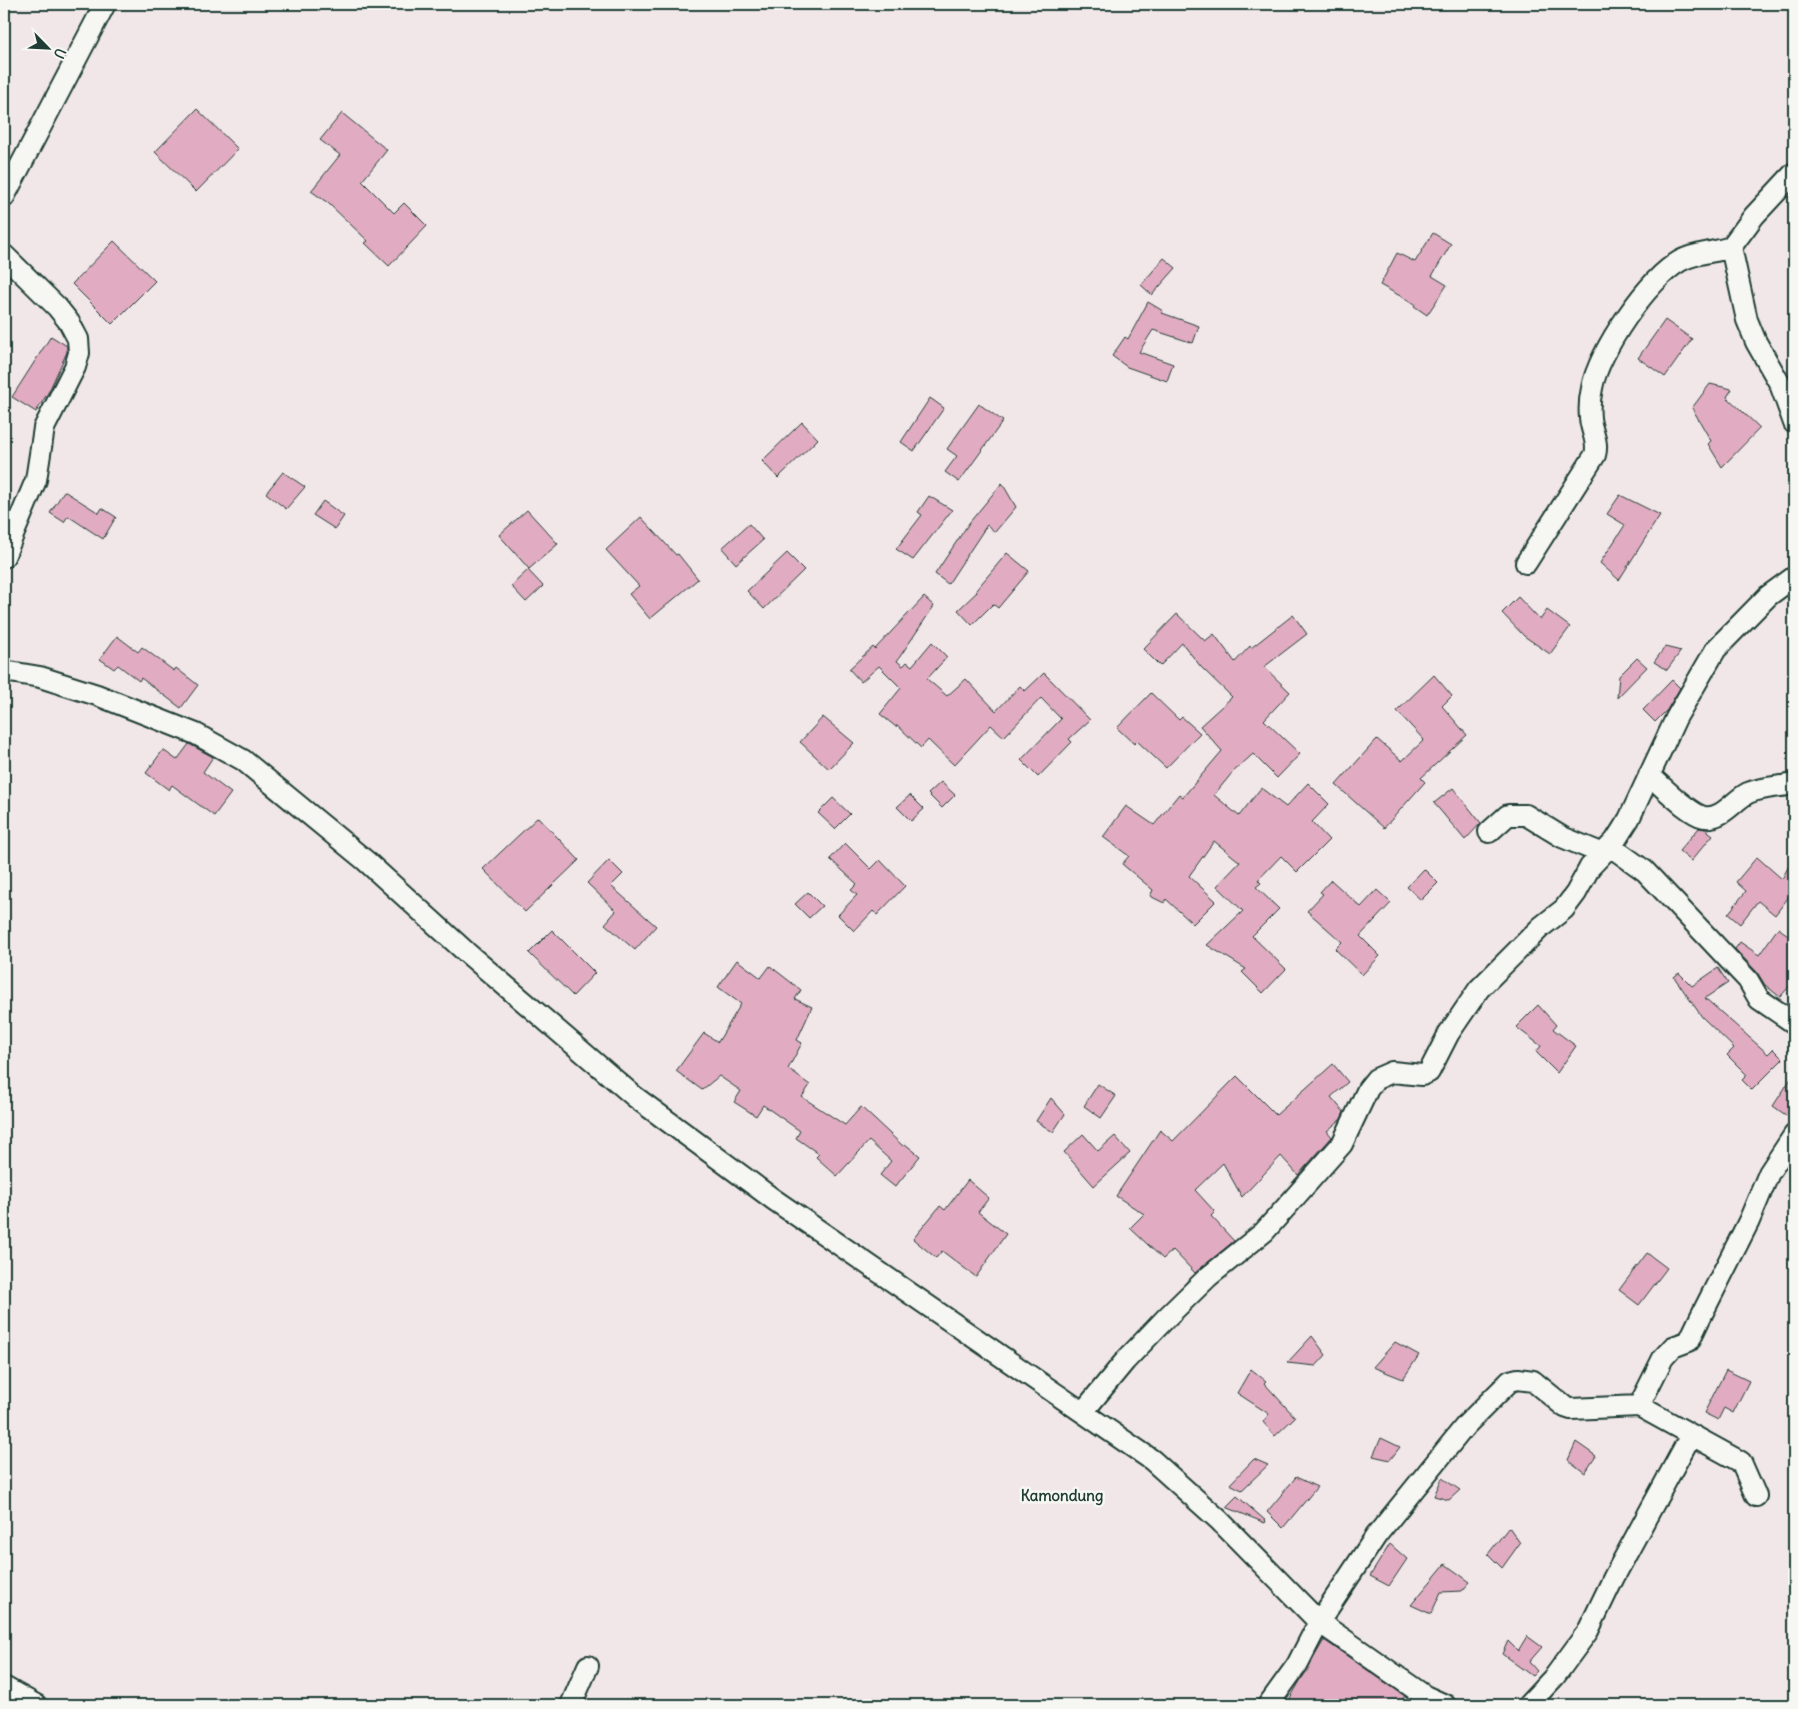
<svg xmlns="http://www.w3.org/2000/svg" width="1798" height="1709" viewBox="0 0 1798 1709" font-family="Delius,sans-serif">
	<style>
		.building { fill: #e1abc2; stroke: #1f3d34 }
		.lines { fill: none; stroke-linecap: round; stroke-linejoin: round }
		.street-casing { stroke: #1f3d34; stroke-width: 24 }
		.street { stroke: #f6f6f2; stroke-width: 20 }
		.labels { text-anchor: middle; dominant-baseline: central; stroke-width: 5; stroke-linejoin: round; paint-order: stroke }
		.quarter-label { font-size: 15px; font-weight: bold; fill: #1f3d34; stroke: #f6f6f2 }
	</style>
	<rect width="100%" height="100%" fill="#f2e7e8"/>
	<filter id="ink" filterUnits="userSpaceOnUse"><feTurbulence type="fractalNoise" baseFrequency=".02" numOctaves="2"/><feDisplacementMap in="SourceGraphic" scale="10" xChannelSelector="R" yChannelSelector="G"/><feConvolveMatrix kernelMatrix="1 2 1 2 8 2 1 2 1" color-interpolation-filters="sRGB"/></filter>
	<g filter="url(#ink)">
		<path class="building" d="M197,109L238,149L196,192L155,152Z
			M342,113L387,150L362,181L394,213L404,203L427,226L389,266L365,243L368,241L328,203L311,191L340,155L320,140Z
			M1433,233L1451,244L1432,276L1447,285L1427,315L1414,306L1415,304L1380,285L1397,253L1415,262Z
			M114,241L155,281L112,324L72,284Z
			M1164,258L1176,268L1152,295L1141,285Z
			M1148,302L1163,311L1162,313L1199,326L1193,343L1153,330L1139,352L1173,364L1167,381L1127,367L1112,356L1125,337L1128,339Z
			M1665,320L1692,339L1665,377L1638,358Z
			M51,336L67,346V352L49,391L36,412L12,397Z
			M1710,384L1732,389L1727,397L1760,428L1722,467L1708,444L1711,441L1692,408Z
			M930,398L944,408L914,451L901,442Z
			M979,404L1003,421L959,482L945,472L957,456L947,449Z
			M802,422L818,439L778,478L762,461Z
			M283,472L305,487L286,509L266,493Z
			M1002,483L1016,507L995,532L987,525L948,584L935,574L969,523Z
			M64,491L99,513L102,508L116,517L103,539L68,516L64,522L50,513Z
			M1620,495L1660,515L1619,580L1600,563L1625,525L1607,514Z
			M929,496L952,510L913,560L896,549L922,515L918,512Z
			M323,501L344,516L335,529L313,515Z
			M527,510L558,544L529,569L499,535Z
			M641,517L676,555L678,554L698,579L650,619L629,594L639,586L606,550Z
			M749,524L763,540L736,564L722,548Z
			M787,553L804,570L764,609L747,591Z
			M1007,553L1029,571L998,608L993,604L972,625L958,610L977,592L976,590Z
			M528,570L543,586L526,602L511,586Z
			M924,597L934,606L897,661L903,666L907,662L912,666L932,642L947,657L927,679L947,696L966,679L996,711L1020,686L1025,691L1044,673L1090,720L1069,739L1072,742L1038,777L1021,760L1061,719L1041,698L1004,737L991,725L954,765L928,740L921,748L897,725L896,727L880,714L901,688L879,666L861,682L849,669L873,647L875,649Z
			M1518,597L1540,620L1547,610L1570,627L1550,654L1524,636L1502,613Z
			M1177,614L1205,641L1214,634L1235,662L1250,646L1251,648L1293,615L1307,634L1264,667L1290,692L1264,720L1300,754L1277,778L1253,754L1232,773L1214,795L1239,816L1261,788L1286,807L1308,783L1329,804L1312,822L1329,840L1297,872L1281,856L1258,880L1261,883L1256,887L1279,909L1252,936L1286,969L1263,993L1242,972L1246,969L1207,945L1243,911L1217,886L1240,862L1214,841L1189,876L1216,901L1193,924L1166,899L1164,903L1150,896L1153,890L1122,864L1129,856L1103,837L1126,806L1154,825L1179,794L1183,797L1222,751L1200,726L1232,697L1201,667L1182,643L1160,666L1143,649Z
			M117,636L138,652L142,647L174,671L176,668L198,685L181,708L141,678L139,681L118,665L114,669L100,659Z
			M1665,647L1681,651L1667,670L1654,662Z
			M1637,658L1647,667L1617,698L1619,676Z
			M1434,675L1452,696L1442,706L1467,735L1421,778L1425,782L1384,828L1336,785L1377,739L1402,761L1424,740L1397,711Z
			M1672,680L1680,688L1667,710L1655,722L1643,710Z
			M1151,693L1179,720L1182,717L1200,733L1166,768L1137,741L1134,744L1117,728Z
			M823,717L854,743L829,769L800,742Z
			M189,744L213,757L203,772L231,793L214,816L172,785L169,790L146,773L163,750L177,760Z
			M941,782L955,795L942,808L928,794Z
			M1453,788L1481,823L1465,840L1434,803Z
			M910,795L924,809L911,821L897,807Z
			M833,798L850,814L835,829L818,813Z
			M538,817L579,860L525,912L483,869Z
			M1699,828L1705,829L1713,835L1691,861L1679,851Z
			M845,843L871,869L880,860L905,886L877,915L873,911L854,931L838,915L857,895L851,890L857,884L830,859Z
			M1794,856V890L1775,915L1758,901L1740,924L1728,914L1746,891L1736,882L1757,857L1782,879Z
			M609,860L623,874L611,886L656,926L635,950L605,924L616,911L587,883Z
			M1424,869L1438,883L1421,900L1407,887Z
			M1331,880L1361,907L1377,890L1391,903L1360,936L1380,956L1362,975L1335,949L1342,942L1307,911L1323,894L1320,892Z
			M808,892L822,906L809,918L795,904Z
			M1778,928L1794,939V981L1780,997L1765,985L1757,972L1735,949L1740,942L1759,955Z
			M552,930L595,973L573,996L529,953Z
			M737,960L761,978L770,966L801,990L795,999L812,1007L797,1040L802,1043L788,1069L810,1085L802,1097L845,1125L861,1107L903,1146L905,1144L920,1156L895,1187L880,1175L891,1161L869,1141L837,1176L816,1157L819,1154L796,1138L800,1131L763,1105L756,1116L734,1102L741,1091L719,1076L702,1090L676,1071L704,1033L718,1042L741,1004L718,987Z
			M1718,968L1728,983L1705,998L1768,1054L1773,1049L1783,1059L1752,1090L1742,1080L1747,1075L1727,1055L1734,1048L1702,1017L1674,977L1679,973L1692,986Z
			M1538,1005L1556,1025L1553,1029L1576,1046L1557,1073L1536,1052L1541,1046L1516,1027Z
			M1333,1064L1348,1082L1331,1097L1344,1112L1341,1119L1327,1131L1332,1137L1298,1175L1281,1156L1242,1197L1223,1163L1195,1190L1215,1212L1211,1216L1234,1241L1195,1273L1173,1250L1163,1259L1130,1228L1144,1214L1116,1196L1160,1130L1173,1141L1237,1076L1276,1115Z
			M1794,1074V1121L1773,1106Z
			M1098,1084L1116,1096L1101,1118L1084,1106Z
			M1051,1098L1065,1114L1053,1132L1036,1121Z
			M1083,1134L1098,1151L1115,1136L1130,1153L1094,1186L1064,1152Z
			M968,1180L989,1198L978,1212L1006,1234L976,1277L942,1251L936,1258L913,1239L940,1206L945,1210Z
			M1647,1253L1667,1268L1639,1305L1619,1290Z
			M1312,1336L1326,1355L1316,1366L1287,1363Z
			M1395,1342L1419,1355L1403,1379L1373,1367Z
			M1251,1369L1266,1381L1264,1383L1295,1417L1275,1436L1263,1422L1269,1414L1237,1393Z
			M1726,1370L1749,1381L1733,1413L1724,1408L1718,1420L1704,1413Z
			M1381,1438L1400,1447L1390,1460L1373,1456Z
			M1576,1442L1596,1456L1585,1473L1568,1460Z
			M1254,1459L1268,1465L1242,1490L1230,1484Z
			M1296,1477L1317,1487L1283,1528L1267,1512Z
			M1442,1478L1460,1490L1449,1500L1434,1496Z
			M1237,1496L1266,1521L1265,1523L1226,1507Z
			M1509,1527L1520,1543L1502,1568L1488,1554Z
			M1390,1544L1407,1559L1389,1586L1370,1576Z
			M1445,1564L1470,1582L1462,1591L1441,1592L1431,1614L1411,1605Z
			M1527,1636L1542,1647L1529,1662L1537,1671L1532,1676L1502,1654L1508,1641L1518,1651Z
			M1324,1640L1405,1696L1398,1705H1286Z"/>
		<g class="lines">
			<defs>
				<path id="street" d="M1794,173L1754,216L1731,247L1747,320L1756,342L1780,384L1794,423
					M4,197L105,4
					M4,255L57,307L69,322L78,339L79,353L75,367L44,428L36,480L4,557
					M1526,563L1595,455C1599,442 1591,431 1590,418C1589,408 1590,397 1592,388C1598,352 1648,279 1680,261C1696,252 1714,253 1731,247
					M4,671L40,677L97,695L196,734L243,760L366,861L466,952L635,1097L773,1199L1152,1460L1219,1520L1319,1622L1425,1696L1445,1705
					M1649,775C1662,786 1689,814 1704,817C1722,820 1734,800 1748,793C1762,787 1780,787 1794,784
					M1489,832L1508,815H1526L1562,837L1601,853
					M1610,846L1645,871L1748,980L1759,999L1794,1023
					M1639,1406L1663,1358L1673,1347L1689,1341L1700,1318L1749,1221L1769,1173L1794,1135
					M1083,1412L1125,1361L1167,1317L1208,1277L1264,1232L1334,1153L1342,1144L1368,1089L1376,1079L1392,1072L1422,1075L1429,1072L1449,1033L1479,989L1541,927L1564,909L1576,893L1590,867L1615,841L1629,819L1676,718L1716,649L1768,596L1794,577
					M4,1687L36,1705
					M571,1705L588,1666
					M1268,1705L1297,1665L1319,1622L1376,1536L1466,1425L1510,1381L1518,1379L1533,1381L1565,1407L1571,1409L1639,1406L1741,1462L1756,1496
					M1528,1705L1555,1676L1588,1631L1614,1577L1691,1435"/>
			</defs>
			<use href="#street" class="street-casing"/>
			<use href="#street" class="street"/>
		</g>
	</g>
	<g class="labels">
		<g class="quarter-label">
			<text x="1062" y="1495">Kamondung</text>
		</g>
	</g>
	<rect width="1798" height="1709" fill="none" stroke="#f6f6f2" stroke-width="20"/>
	<rect x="10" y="10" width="1778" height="1689" fill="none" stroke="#1f3d34" stroke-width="2" filter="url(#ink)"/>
	<g transform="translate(48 48) rotate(114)" stroke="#f6f6f2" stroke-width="4" paint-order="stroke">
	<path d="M0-4L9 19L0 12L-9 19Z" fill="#1f3d34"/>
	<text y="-8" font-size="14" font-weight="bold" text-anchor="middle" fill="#1f3d34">U</text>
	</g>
</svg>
